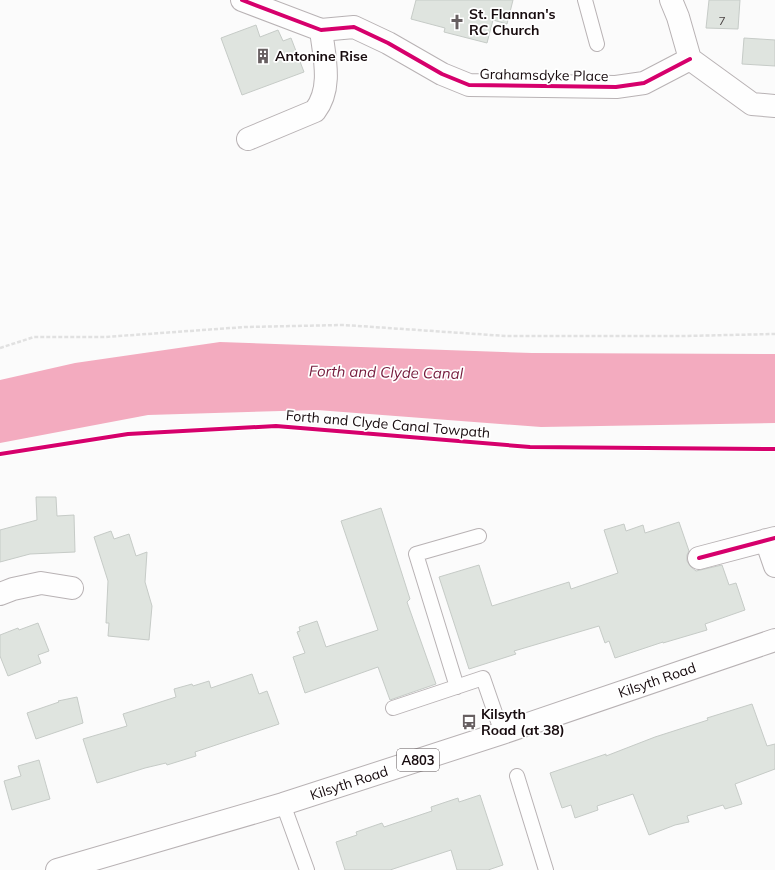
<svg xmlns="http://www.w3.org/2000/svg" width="775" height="870" viewBox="0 0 775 870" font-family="Mulish,sans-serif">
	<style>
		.water { fill: #f3abbf }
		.building { fill: #dfe4df; stroke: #c6cbc7 }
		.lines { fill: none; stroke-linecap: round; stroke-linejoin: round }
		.lane-casing { stroke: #b8b2b4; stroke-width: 16 }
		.street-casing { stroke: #b8b2b4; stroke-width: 24 }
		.primary-casing { stroke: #b8b2b4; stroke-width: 24 }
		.path { stroke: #e1e1e1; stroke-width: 2.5; stroke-dasharray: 4 2; stroke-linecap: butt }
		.lane { stroke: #fefefe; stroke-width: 14 }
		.street { stroke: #fefefe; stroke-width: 22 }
		.primary { stroke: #fefefe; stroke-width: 22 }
		.cycleway-casing { stroke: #fff; stroke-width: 6 }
		.cycleway { stroke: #d6006c; stroke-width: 4 }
		.labels { text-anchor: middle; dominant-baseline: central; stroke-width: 3.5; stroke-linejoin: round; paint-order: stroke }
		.number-label { font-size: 12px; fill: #4b4444 }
		.shield { fill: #fff; stroke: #5d5456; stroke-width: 1 }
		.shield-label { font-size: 13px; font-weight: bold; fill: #170b0e }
		.poi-label { font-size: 14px; font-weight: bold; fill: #170b0e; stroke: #fff; text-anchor: start }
		.street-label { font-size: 14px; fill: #170b0e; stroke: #fff }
		.water-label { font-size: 15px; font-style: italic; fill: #751b3c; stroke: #fff }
	</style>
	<rect width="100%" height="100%" fill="#fbfbfb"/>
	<path class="water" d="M220,342L532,353L775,354V423L541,427L317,410L148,415L0,443V380L75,363Z"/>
	<path class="building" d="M416,0H513L507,24L493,20L487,43L444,32L445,28L411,19Z
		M709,0H740L738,29L706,28Z
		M256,25L260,37L278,30L283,41L291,38L304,72L242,95L221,38Z
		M744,38L775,40V66L742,64Z
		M36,497H56L57,516L74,515L75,552L30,554L0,562V530L37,520Z
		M381,508L410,599L407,602L436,684L390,700L378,667L305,693L293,657L305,653L297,632L300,631L299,627L317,621L326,647L378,630L341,521Z
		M679,522L689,551L687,555V561L690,566L696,571L722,565L729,585L736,583L745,610L705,624L707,630L663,643V642L615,658L609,641L605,643L599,626L514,651L516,654L469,669L439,577L479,565L492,606L569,582L571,589L618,573L604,530L624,524L626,531L643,525L645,533Z
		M111,531L114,539L129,534L136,556L147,552L145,582L152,606L149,640L108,636L109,623H106L108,581L94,537Z
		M38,623L49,651L38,655L41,663L8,676L0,656V635L18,628L19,630Z
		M252,674L259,694L267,691L279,724L195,752L196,756L167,765L166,763L145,768L97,783L83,739L127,726L123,714L176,697L174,689L192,684L193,686L209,681L211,688Z
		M77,697L83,723L36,739L27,713L59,702L58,701Z
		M752,704L767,746L775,744V769L735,784L742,804L725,809L723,805L687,816L689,822L675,825L649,835L633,794L597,806L598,810L575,818L571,805L562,808L550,773L606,754V756L655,737L708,720L707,718Z
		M39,760L50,799L12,810L4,781L21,776L18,766Z
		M480,795L503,865L488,870H457L451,850L390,870H345L336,842L357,835L356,832L382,823L384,827L432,811L431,807L458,798L459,802Z"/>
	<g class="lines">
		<defs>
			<path id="lane" d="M585,0L597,44
				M457,687L416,554L479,536
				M393,708L483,678L502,733
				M517,776L546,870
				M283,804L307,870"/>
			<path id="street" d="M242,0L321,30L354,27L388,43L442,74L469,85L616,87L644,83L690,59
				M671,0L678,17L690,59L752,104L775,106
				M248,139L315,111C333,88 324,56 321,30
				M766,540L775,566
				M699,558L775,538
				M0,594L13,589L41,583L72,588"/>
			<path id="primary" d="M57,870L283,804L502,733L775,640"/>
		</defs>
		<use href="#lane" class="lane-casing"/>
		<use href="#street" class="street-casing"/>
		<use href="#primary" class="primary-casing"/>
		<path class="path" d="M0,348L34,337H105L245,327L344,325L506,336H683L775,334"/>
		<use href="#lane" class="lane"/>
		<use href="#street" class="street"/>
		<use href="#primary" class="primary"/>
		<defs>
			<path id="cycleway" d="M242,0L321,30L354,27L388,43L442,74L469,85L616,87L644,83L690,59
				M0,454L128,434L276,426L530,447L775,449
				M699,558L775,538"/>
		</defs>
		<use href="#cycleway" class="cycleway-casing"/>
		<use href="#cycleway" class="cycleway"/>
	</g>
	<defs>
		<symbol id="church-bare" viewBox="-9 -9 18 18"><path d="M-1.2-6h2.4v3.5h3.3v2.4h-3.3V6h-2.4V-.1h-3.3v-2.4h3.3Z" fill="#675f61" stroke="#fff" stroke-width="2.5" paint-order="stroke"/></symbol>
		<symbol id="building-bare" viewBox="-9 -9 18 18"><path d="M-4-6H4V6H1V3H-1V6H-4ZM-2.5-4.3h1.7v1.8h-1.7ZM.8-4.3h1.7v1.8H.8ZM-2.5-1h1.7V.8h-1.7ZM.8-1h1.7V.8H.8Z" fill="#675f61" stroke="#fff" stroke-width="2.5" paint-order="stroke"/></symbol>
		<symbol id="bus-bare" viewBox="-9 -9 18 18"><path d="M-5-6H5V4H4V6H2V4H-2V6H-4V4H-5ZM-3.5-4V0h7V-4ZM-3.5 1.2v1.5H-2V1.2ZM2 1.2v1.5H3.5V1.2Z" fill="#675f61" stroke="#fff" stroke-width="2.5" paint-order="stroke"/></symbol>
	</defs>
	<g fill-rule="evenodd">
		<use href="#church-bare" x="446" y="11" width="22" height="22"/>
		<use href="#building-bare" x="252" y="45" width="22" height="22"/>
		<use href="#bus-bare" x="458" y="711" width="22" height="22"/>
	</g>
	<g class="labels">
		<g class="number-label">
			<text x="722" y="20">7</text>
		</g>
		<rect class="shield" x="397" y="749" width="42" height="22" rx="3"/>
		<g class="shield-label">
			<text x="418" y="760">A803</text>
		</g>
		<g class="poi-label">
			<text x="469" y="14">St. Flannan's<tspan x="469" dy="16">RC Church</tspan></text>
			<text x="275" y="56">Antonine Rise</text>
			<text x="481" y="714">Kilsyth<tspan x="481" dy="16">Road (at 38)</tspan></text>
		</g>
		<g class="street-label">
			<text transform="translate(544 75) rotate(1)">Grahamsdyke Place</text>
			<text transform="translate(388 424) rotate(5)">Forth and Clyde Canal Towpath</text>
			<text transform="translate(657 680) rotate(-19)">Kilsyth Road</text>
			<text transform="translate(349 783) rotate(-18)">Kilsyth Road</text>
		</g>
		<g class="water-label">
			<text transform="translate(386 372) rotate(1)">Forth and Clyde Canal</text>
		</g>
	</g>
</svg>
